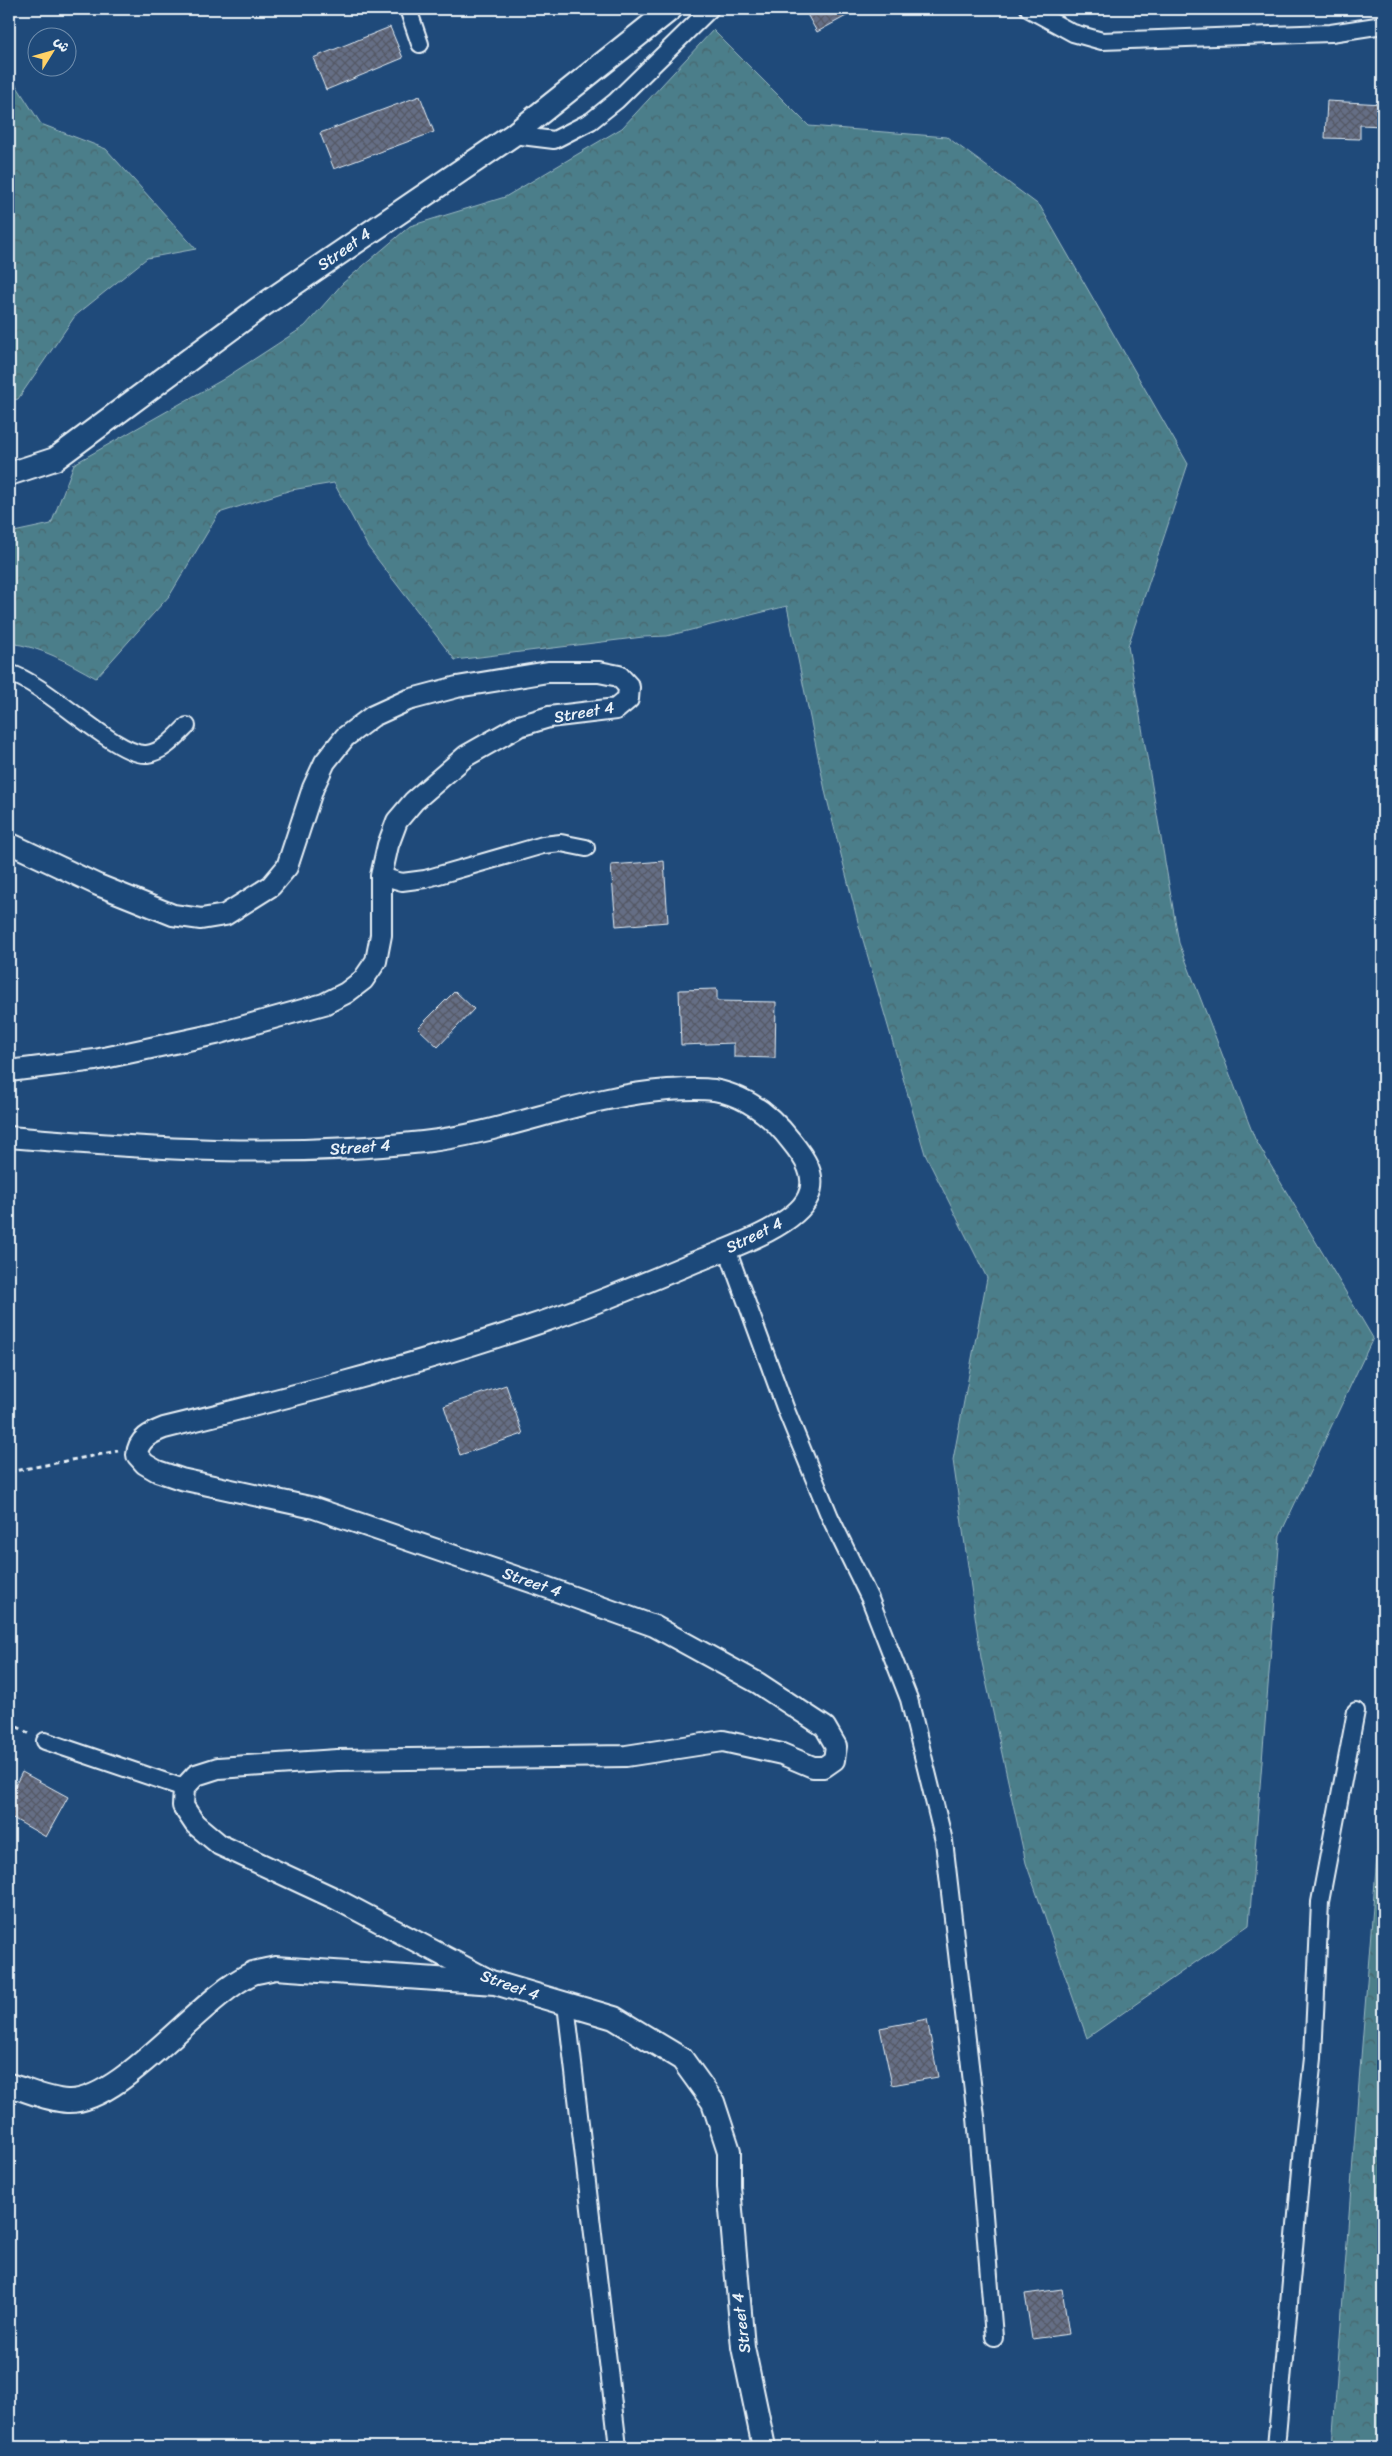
<svg xmlns="http://www.w3.org/2000/svg" width="1392" height="2456" viewBox="0 0 1392 2456" font-family="Sriracha,'Playpen Sans Arabic',sans-serif">
	<style>
		.forest { fill: url(#forest-crowns); stroke: #9ab8c1 }
		.building { fill: url(#building-cross-hatch); stroke: #e8f1f8 }
		.lines { fill: none; stroke-linecap: round; stroke-linejoin: round }
		.minor-casing { stroke: #e8f1f8; stroke-width: 20 }
		.tertiary-casing { stroke: #e8f1f8; stroke-width: 24 }
		.secondary-casing { stroke: #e8f1f8; stroke-width: 26 }
		.path { stroke: #e8f1f8; stroke-width: 3; stroke-dasharray: 5 4; stroke-linecap: butt }
		.minor { stroke: #1f4a7a; stroke-width: 16 }
		.tertiary { stroke: #1f4a7a; stroke-width: 20 }
		.secondary { stroke: #1f4a7a; stroke-width: 22 }
		.labels { text-anchor: middle; dominant-baseline: central; stroke-width: 4; stroke-linejoin: round; paint-order: stroke }
		.street-label { font-size: 16px; fill: #e8f1f8; stroke: #1f4a7a }
	</style>
	<defs>
		<pattern id="forest-crowns" width="20" height="18" patternUnits="userSpaceOnUse" patternTransform="scale(1.25)"><rect width="20" height="18" fill="#4b7e8a"/><path d="M2 6a3 3 0 1 1 6 0M12 15a3 3 0 1 1 6 0" fill="none" stroke="#49666d"/></pattern>
		<pattern id="building-cross-hatch" width="8" height="8" patternUnits="userSpaceOnUse" patternTransform="scale(1.25)"><rect width="8" height="8" fill="#656e85"/><path d="M0 0l8 8M0 8l8-8" fill="none" stroke="#545965"/></pattern>
	</defs>
	<rect width="100%" height="100%" fill="#1f4a7a"/>
	<filter id="ink" filterUnits="userSpaceOnUse"><feTurbulence type="fractalNoise" baseFrequency=".02" numOctaves="2"/><feDisplacementMap in="SourceGraphic" scale="10" xChannelSelector="R" yChannelSelector="G"/><feConvolveMatrix kernelMatrix="1 2 1 2 8 2 1 2 1" color-interpolation-filters="sRGB"/></filter>
	<g filter="url(#ink)">
		<path class="forest" d="M713,30L809,126L947,137L1040,206L1188,464L1128,646L1179,943L1255,1139L1373,1338L1280,1535L1249,1925L1087,2038L1026,1863L981,1658L953,1460L987,1278L925,1154L859,926L826,795L787,606L667,636L643,637L455,660L368,547L334,483L291,490L219,513L170,595L96,678C67,662 42,647 9,643V533L51,524L74,464L222,380L305,326L343,283L410,226L505,197L622,128Z
			M9,74L41,124L106,149L196,249L147,258L75,316L18,399L9,401Z
			M1383,1780V2447H1332L1354,2146Z"/>
		<path class="building" d="M804,9H859L817,32Z
			M390,27L403,58L326,90L313,58Z
			M420,96L434,132L334,169L320,133Z
			M1327,101L1383,104V126L1360,125V139L1325,138Z
			M664,861L668,922L616,926L611,865Z
			M717,989V1001L776,1002L775,1058L734,1057V1043L681,1045L679,990Z
			M455,991L474,1009L438,1047L418,1028Z
			M506,1385L523,1434L460,1455L444,1406Z
			M22,1772L68,1797L46,1837L9,1816V1798Z
			M927,2019L938,2077L892,2085L880,2028Z
			M1062,2289L1069,2334L1032,2339L1025,2294Z"/>
		<g class="lines">
			<defs>
				<path id="minor" d="M408,9L420,44
					M1029,9L1073,33L1102,41L1331,33L1383,25
					M513,135L554,140L591,121L616,101L710,9
					M9,673C48,684 116,757 147,754C163,752 176,737 187,726
					M381,876L402,882L425,879L543,845L561,843L586,848
					M727,1249L786,1410L830,1517L870,1599L909,1699L944,1841L976,2117L994,2337
					M45,1741L184,1788
					M566,2004L618,2447
					M1276,2447L1303,2148L1313,2058L1320,1902L1356,1711"/>
				<path id="tertiary" d="M9,843L98,885L173,915L201,919L225,915L271,886L287,867L313,788L325,762L345,737L373,716L408,700L457,687L548,672H599L619,676L629,687L628,699L616,709L549,717L519,726L466,756L414,801L397,821L388,845L381,876V935L376,961L363,980L346,993L324,1004L216,1034L95,1060L9,1071
					M9,1137C149,1149 282,1158 423,1142C506,1133 584,1096 668,1090C682,1089 700,1088 714,1090C746,1096 772,1116 791,1141C804,1157 818,1176 808,1197C795,1227 724,1250 695,1262C640,1285 583,1309 527,1327C408,1367 286,1398 164,1428C151,1433 138,1439 137,1455L145,1464L157,1471L181,1479L314,1508L540,1585L654,1626L758,1683L825,1727L836,1746L834,1760L824,1767H813L782,1754L723,1741L626,1756L337,1760L218,1768L196,1775L184,1788L183,1806L195,1824L220,1845L334,1898L495,1983"/>
				<path id="secondary" d="M9,474L55,459L259,308L513,135L671,9
					M9,2085C27,2090 48,2100 67,2101C121,2104 200,1997 253,1973C260,1971 268,1970 275,1968L495,1983L614,2018L682,2059L713,2102L729,2151V2187L743,2347L764,2447"/>
			</defs>
			<use href="#minor" class="minor-casing"/>
			<use href="#tertiary" class="tertiary-casing"/>
			<use href="#secondary" class="secondary-casing"/>
			<path class="path" d="M9,1472L118,1451
				M9,1722L30,1734"/>
			<use href="#minor" class="minor"/>
			<use href="#tertiary" class="tertiary"/>
			<use href="#secondary" class="secondary"/>
		</g>
	</g>
	<g class="labels">
		<g class="street-label">
			<text transform="translate(344 249) rotate(-35)">Street 4</text>
			<text transform="translate(584 712) rotate(-10)">Street 4</text>
			<text transform="translate(360 1147) rotate(-4)">Street 4</text>
			<text transform="translate(754 1235) rotate(-26)">Street 4</text>
			<text transform="translate(532 1582) rotate(19)">Street 4</text>
			<text transform="translate(510 1985) rotate(20)">Street 4</text>
			<text transform="translate(741 2323) rotate(-97)">Street 4</text>
		</g>
	</g>
	<rect width="1392" height="2456" fill="none" stroke="#1f4a7a" stroke-width="30"/>
	<rect x="15" y="15" width="1362" height="2426" fill="none" stroke="#e8f1f8" stroke-width="2" filter="url(#ink)"/>
	<g transform="translate(52 52) rotate(53)"><circle r="24" fill="#1f4a7a" stroke="#6f8dac"/>
	<path d="M0-4L9 19L0 12L-9 19Z" fill="#ffd166"/>
	<text y="-8" font-size="14" font-weight="bold" text-anchor="middle" fill="#e8f1f8">ش</text>
	</g>
</svg>
